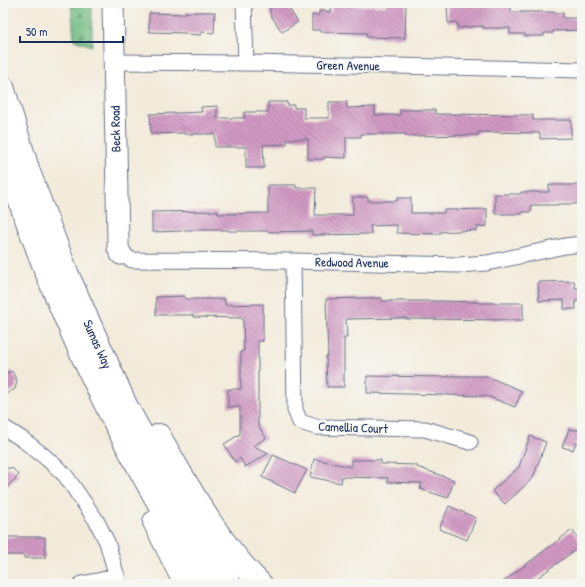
<svg xmlns="http://www.w3.org/2000/svg" width="585" height="587" viewBox="0 0 585 587" font-family="'Patrick Hand',sans-serif">
	<style>
		.forest { fill: url(#forest-firs); stroke: #487671 }
		.building { fill: url(#building-back-hatch) }
		.lines { fill: none; stroke-linecap: round; stroke-linejoin: round }
		.street-casing { stroke: #677189; stroke-width: 17 }
		.secondary-casing { stroke: #677189; stroke-width: 23 }
		.highway-casing { stroke: #677189; stroke-width: 24 }
		.street { stroke: #fff; stroke-width: 15 }
		.secondary { stroke: #fff; stroke-width: 21 }
		.highway { stroke: #fff; stroke-width: 22 }
		.labels { text-anchor: middle; dominant-baseline: central; stroke-width: 3; stroke-linejoin: round; paint-order: stroke }
		.street-label { font-size: 13px; fill: #1b2f5e; stroke: #f6f6f2 }
	</style>
	<defs>
		<pattern id="forest-firs" width="22" height="20" patternUnits="userSpaceOnUse"><rect width="22" height="20" fill="#74bd84"/><path d="M5 1l3.5 6h-7zM16 11l3.5 6h-7z" fill="#5e9a6f"/></pattern>
		<pattern id="building-back-hatch" width="6" height="6" patternUnits="userSpaceOnUse"><rect width="6" height="6" fill="#d199c3"/><path d="M-1 5l2 2M0 0l6 6M5-1l2 2" fill="none" stroke="#a97da2"/></pattern>
	</defs>
	<rect width="100%" height="100%" fill="#f6f6f2"/>
	<filter id="ink" filterUnits="userSpaceOnUse"><feTurbulence type="fractalNoise" baseFrequency=".025" numOctaves="2"/><feDisplacementMap in="SourceGraphic" scale="8" xChannelSelector="R" yChannelSelector="G"/><feConvolveMatrix kernelMatrix="1 2 1 2 8 2 1 2 1" color-interpolation-filters="sRGB"/></filter>
	<filter id="wash" filterUnits="userSpaceOnUse"><feTurbulence type="fractalNoise" baseFrequency=".012" numOctaves="4" result="noise"/><feDisplacementMap in="SourceGraphic" scale="16" xChannelSelector="R" yChannelSelector="G"/><feGaussianBlur stdDeviation="0.9" result="paint"/><feColorMatrix in="noise" values="0 0 0 0 0 0 0 0 0 0 0 0 0 0 0 0 0 1.4 0 .05"/><feComposite in="paint" operator="in"/></filter>
	<g filter="url(#wash)">
		<rect width="100%" height="100%" fill="#f3ebda"/>
		<path class="forest" d="M71,3H92V46L74,40Z"/>
		<g id="blocks">
			<path class="building" d="M270,3H290V10L298,22L282,32L270,14Z
				M332,3H345V5L386,6V3H406L405,38L366,37L367,33L320,32V30H312V15H319V11L331,12Z
				M475,4L476,7L511,6V12H554L555,13H563V18H582V30L553,31V33H544V36H525V34H510V28H483V26L458,28L457,22L448,23L447,6Z
				M185,12H215L214,33L201,32V35L185,34V33L149,32V13L185,14Z
				M268,102H287V105H294V108H304V118H329V102H347V108L375,107V115H400V110H435V114L533,115V120H571V138L540,139V133L478,132V135L406,136V134H361V137H346V158L324,157V159H308V139H287V144L263,145L264,168H246V147H215V134H184V133L151,134L150,114L202,112L201,107L217,106V118H245L244,112H268Z
				M268,185H296V188H316L315,215H353V197H368V201H397V198H411V213H444V210L487,209V226L477,227L478,230L440,232V234L397,233V225L370,226L371,234L312,235V231L269,232V231H228V230H182V231L152,232V212L218,211V214L268,213Z
				M549,185H581V204H558V205H531V212H522V214H495V194H521V192H549Z
				M574,281L575,288H582V301H575L576,309H564V300L539,301L538,282Z
				M185,296V299H225V305L263,304V341H258V425L266,438L253,446L269,453L245,467L240,458L235,462L224,444L240,434V407H228V389H241V351H244L243,318L193,317V315H156V297Z
				M364,298H382V301H440L478,302V303H523V320L406,319V318L346,319L347,338H344V387H327L326,356H328L326,299Z
				M12,371L17,381L15,389L6,394L3,388V374Z
				M367,376L448,377V376H486L522,391L515,407L487,396L367,393Z
				M569,429L582,431V445L576,442L573,450L562,447Z
				M530,436L546,442L533,478L505,504L492,491L519,467Z
				M273,455L307,470L295,493L262,477Z
				M314,459L351,467V460H381V464L417,465V467L454,480L448,498L420,489L422,483L387,482L388,478L342,477L341,483L310,477Z
				M3,464L9,469L11,467L19,475L3,491Z
				M449,506L476,518L467,540L439,529Z
				M572,530L582,544V545L529,584H500Z
				M5,537H45V558H24V555H5Z"/>
		</g>
	</g>
	<g filter="url(#ink)">
		<use href="#blocks" fill-opacity="0" stroke="#677189" stroke-width="1"/>
		<g class="lines">
			<defs>
				<path id="street" d="M244,3L246,63
					M114,62L246,63L582,70
					M121,254L132,260L293,261L459,265L487,263L565,246L582,244
					M293,261L295,410L300,422L316,427L425,429L470,442
					M3,427L22,439L44,456L65,475L96,520L107,542L119,584
					M81,584L102,580L117,575"/>
				<path id="secondary" d="M113,3L118,242V248L121,254"/>
				<path id="highway" d="M3,87L29,172L68,275L126,405L186,514L230,584
					M3,152C45,284 103,411 174,530C185,548 196,566 207,584
					M159,435C189,487 218,542 261,584
					M154,522L185,584"/>
			</defs>
			<use href="#street" class="street-casing"/>
			<use href="#secondary" class="secondary-casing"/>
			<use href="#highway" class="highway-casing"/>
			<use href="#street" class="street"/>
			<use href="#secondary" class="secondary"/>
			<use href="#highway" class="highway"/>
		</g>
	</g>
	<g class="labels">
		<g class="street-label">
			<text transform="translate(348 65) rotate(1)">Green Avenue</text>
			<text transform="translate(115 129) rotate(-91)">Beck Road</text>
			<text transform="translate(352 262) rotate(1)">Redwood Avenue</text>
			<text transform="translate(98 344) rotate(66)">Sumas Way</text>
			<text transform="translate(353 427) rotate(2)">Camellia Court</text>
		</g>
	</g>
	<rect width="585" height="587" fill="none" stroke="#f6f6f2" stroke-width="16"/>
	<path d="M20 36v6h103v-6" fill="none" stroke="#1b2f5e" stroke-width="2"/>
	<text x="26" y="36" font-size="12" fill="#1b2f5e" stroke="#f6f6f2" stroke-width="3" paint-order="stroke">50 m</text>
</svg>
